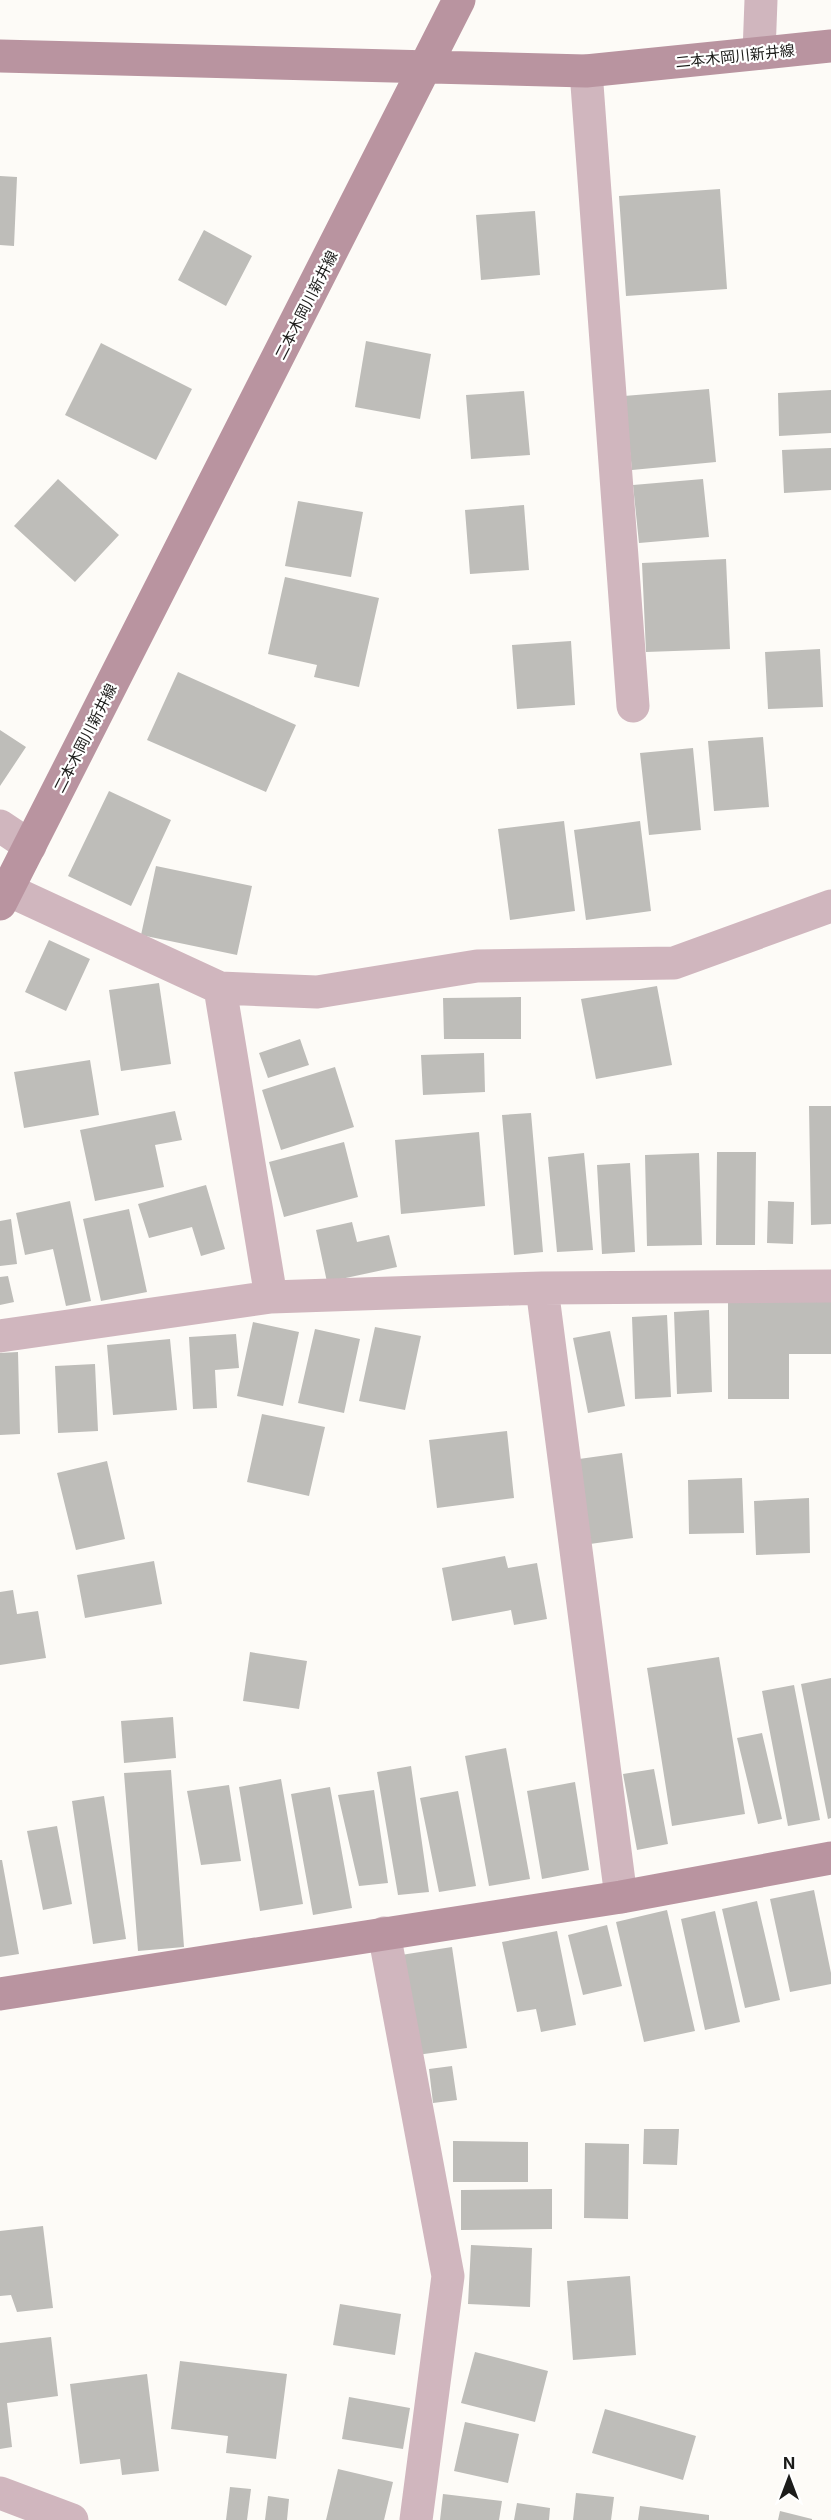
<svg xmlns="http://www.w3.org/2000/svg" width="831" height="2520" viewBox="0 0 831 2520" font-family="Inter,'Noto Sans JP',sans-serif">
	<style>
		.building { fill: #bebdb9 }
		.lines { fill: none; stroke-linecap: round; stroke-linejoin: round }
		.street { stroke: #d0b6be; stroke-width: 33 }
		.secondary { stroke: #b994a0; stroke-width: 33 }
		.labels { text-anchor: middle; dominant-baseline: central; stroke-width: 4.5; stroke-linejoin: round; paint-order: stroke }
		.street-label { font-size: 15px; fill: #1c1c1a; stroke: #fff }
	</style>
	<rect width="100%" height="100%" fill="#fdfbf7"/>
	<path class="building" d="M0,176L17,177L14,246L0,245Z
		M720,189L727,289L626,296L619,196Z
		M535,211L540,275L481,280L476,215Z
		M204,230L252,256L226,306L178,280Z
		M366,341L431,354L420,419L355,407Z
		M101,343L192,389L156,460L65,415Z
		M709,389L716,462L632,470L624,396Z
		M831,390V433L779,436L778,393Z
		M524,391L530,455L471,459L466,395Z
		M831,448V490L784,493L782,450Z
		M58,479L119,535L75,582L14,526Z
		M703,479L709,537L639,543L633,485Z
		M298,501L363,512L351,577L285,566Z
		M524,505L529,570L470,574L465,510Z
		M726,559L730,649L646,652L642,563Z
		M285,577L379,598L359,687L314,677L317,665L268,654Z
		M571,641L575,705L517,709L512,645Z
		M820,649L823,707L768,709L765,652Z
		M178,672L296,725L266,792L147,740Z
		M0,730L26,747L0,786Z
		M763,737L769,807L714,811L708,741Z
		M693,748L701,830L649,835L640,753Z
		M109,791L171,820L131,906L68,876Z
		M564,821L575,911L510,920L498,829Z
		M640,821L651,911L586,920L574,830Z
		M156,866L252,886L237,955L141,935Z
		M49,940L90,959L66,1011L25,992Z
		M159,983L171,1064L121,1071L109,990Z
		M657,986L672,1065L596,1079L581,999Z
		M521,997V1039H444L443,998Z
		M300,1039L309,1065L268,1078L259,1053Z
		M484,1053L485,1092L423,1095L421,1055Z
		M90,1060L99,1115L24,1128L14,1072Z
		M335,1067L354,1127L281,1150L262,1090Z
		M809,1106H831V1224L811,1225Z
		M175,1111L182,1140L155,1145L164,1187L95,1201L80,1130Z
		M531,1113L543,1252L514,1255L502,1115Z
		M479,1132L485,1206L401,1214L395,1140Z
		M344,1142L358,1197L284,1217L269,1162Z
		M717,1152H756L755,1245H716Z
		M584,1153L593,1250L557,1252L548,1157Z
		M699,1153L702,1245L647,1246L645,1155Z
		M630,1163L635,1252L602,1254L597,1165Z
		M206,1185L225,1249L201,1256L192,1227L149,1238L138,1204Z
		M70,1201L91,1301L66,1306L53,1249L25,1255L16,1213Z
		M768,1201L794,1202L793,1244L767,1243Z
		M129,1209L147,1292L101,1301L83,1219Z
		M11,1219L17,1264L0,1266V1221Z
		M352,1222L357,1242L389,1235L397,1267L327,1282L316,1230Z
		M8,1276L14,1302L0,1305V1277Z
		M831,1301V1354H789V1399H728V1302Z
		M709,1310L712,1392L677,1394L674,1312Z
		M667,1315L671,1397L635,1399L632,1317Z
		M253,1322L299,1332L283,1406L237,1396Z
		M375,1327L421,1336L405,1410L359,1401Z
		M315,1329L360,1339L344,1413L298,1403Z
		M610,1331L625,1406L588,1413L573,1338Z
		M236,1334L239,1368L215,1370L217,1408L193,1409L189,1337Z
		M170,1339L177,1410L113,1415L107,1345Z
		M18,1352L20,1434L0,1435V1353Z
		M95,1364L98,1431L58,1433L55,1366Z
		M262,1414L325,1427L309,1496L247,1482Z
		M507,1431L514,1498L437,1508L429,1440Z
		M622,1453L633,1538L590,1544L579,1459Z
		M107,1461L125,1539L76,1550L57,1473Z
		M742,1478L744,1533L689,1534L688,1480Z
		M809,1498L810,1553L756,1555L754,1501Z
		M505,1556L508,1568L537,1563L547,1619L514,1625L511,1610L452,1621L442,1568Z
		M154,1561L162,1604L85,1618L77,1575Z
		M13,1590L17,1614L38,1611L46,1658L0,1665V1592Z
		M250,1652L307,1661L299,1709L243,1701Z
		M719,1657L745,1814L672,1826L647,1668Z
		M831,1678V1818L828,1819L801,1684Z
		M794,1685L820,1820L788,1826L762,1691Z
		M173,1717L176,1758L124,1763L121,1721Z
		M762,1733L782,1819L758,1824L737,1738Z
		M506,1748L530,1879L489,1886L465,1756Z
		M411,1766L429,1892L398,1895L377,1772Z
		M654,1769L668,1844L637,1850L623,1774Z
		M171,1770L184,1947L138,1951L124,1773Z
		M281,1779L303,1904L260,1911L239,1787Z
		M575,1782L589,1870L542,1879L527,1791Z
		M229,1785L241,1861L201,1865L187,1791Z
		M330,1787L352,1908L313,1915L291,1794Z
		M374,1790L388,1883L359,1886L338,1795Z
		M458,1791L476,1886L439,1892L420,1798Z
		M104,1796L126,1939L93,1944L72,1801Z
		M57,1826L72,1904L43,1910L27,1831Z
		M0,1860H2L19,1954L0,1957Z
		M814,1890L831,1973V1984L790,1992L770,1899Z
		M757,1901L780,2000L745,2008L722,1909Z
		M667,1910L695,2031L644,2042L616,1922Z
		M715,1911L740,2022L705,2030L681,1919Z
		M607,1925L622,1986L583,1995L568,1935Z
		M557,1931L576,2025L541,2032L536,2009L517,2012L502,1942Z
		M452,1947L467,2048L417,2055L401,1955Z
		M452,2066L457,2100L433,2103L429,2069Z
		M644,2129H679L677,2165L643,2164Z
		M453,2141L528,2142V2182H453Z
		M585,2143L629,2144L628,2219L584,2218Z
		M552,2189V2229L461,2230V2190Z
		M43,2226L53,2308L17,2312L11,2295L0,2296V2231Z
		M471,2245L532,2248L530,2307L468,2304Z
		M630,2276L636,2355L573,2360L567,2281Z
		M340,2304L401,2314L395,2355L333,2345Z
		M51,2337L58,2396L7,2403L12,2447L0,2449V2343Z
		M475,2352L548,2371L535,2422L461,2403Z
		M180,2361L287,2374L276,2459L226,2453L228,2436L171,2429Z
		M147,2374L159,2471L122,2475L120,2459L80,2464L70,2384Z
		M349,2397L410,2408L403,2449L342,2439Z
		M605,2409L696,2436L683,2480L592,2453Z
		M465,2422L519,2434L508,2483L454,2471Z
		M338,2469L393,2482L384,2520H326Z
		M230,2487L251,2489L247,2520H226Z
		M576,2493L614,2497L611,2520H573Z
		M443,2494L502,2501L499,2520H440Z
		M268,2496L289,2499L287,2520H265Z
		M517,2503L550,2508L549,2520H514Z
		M640,2506L709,2515V2520H638Z
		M780,2511L812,2519V2520H778Z"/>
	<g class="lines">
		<path class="street" d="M759,53L761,0
			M586,71L633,706
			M0,826L30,846
			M8,890L220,988L317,992L477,966L674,963L831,906
			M220,988L271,1297
			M542,1288L621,1897
			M0,1336L271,1297L542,1288L831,1286
			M384,1933L448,2276L416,2520
			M0,2493L72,2520"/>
		<path class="secondary" d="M0,56L586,71L831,46
			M0,904L459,0
			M0,1994L621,1897L831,1858"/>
	</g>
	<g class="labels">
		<g class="street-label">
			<text transform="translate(735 56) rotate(-6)">二本木岡川新井線</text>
			<text transform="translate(306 305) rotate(-63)">二本木岡川新井線</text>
			<text transform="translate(85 738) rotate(-63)">二本木岡川新井線</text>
		</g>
	</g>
	<g transform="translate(789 2478)" stroke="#ffffff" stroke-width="4.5" paint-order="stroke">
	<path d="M0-4.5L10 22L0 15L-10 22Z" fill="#1c1c1a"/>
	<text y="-9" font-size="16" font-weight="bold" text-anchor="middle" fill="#1c1c1a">N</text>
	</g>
</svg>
